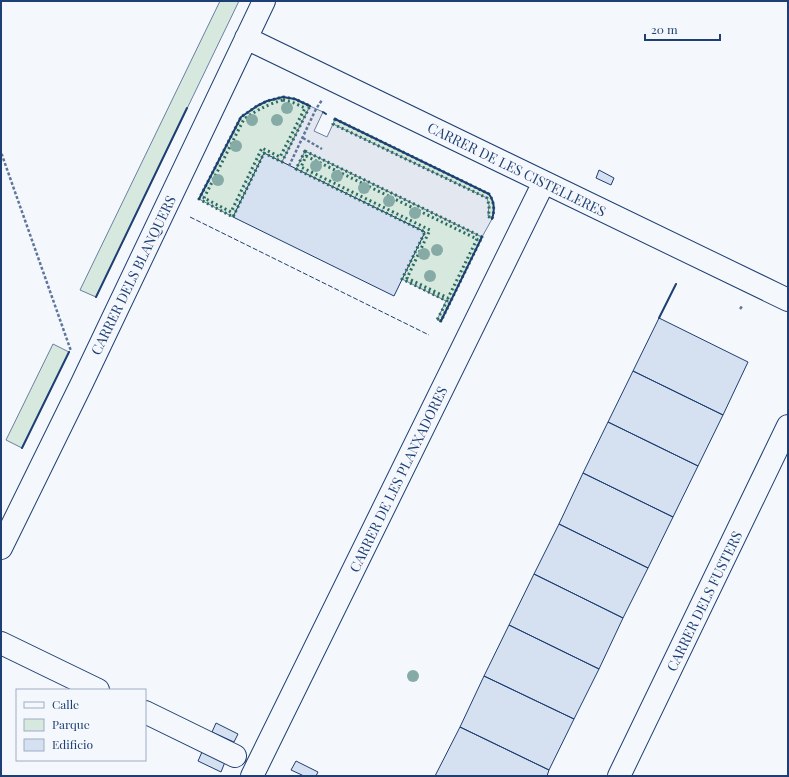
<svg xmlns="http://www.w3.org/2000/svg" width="789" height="777" viewBox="0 0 789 777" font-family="'Playfair Display',serif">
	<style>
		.green { fill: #d7e8df; stroke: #687fa3 }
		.parking { fill: #e3e8f0; stroke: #687fa3 }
		.building { fill: #d5e0f0; stroke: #1d3f73 }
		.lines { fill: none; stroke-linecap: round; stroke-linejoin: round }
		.minor-casing { stroke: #1d3f73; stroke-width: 24 }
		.path { stroke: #5e769c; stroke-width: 2.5; stroke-dasharray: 3 2; stroke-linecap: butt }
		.minor { stroke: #f4f7fb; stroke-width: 22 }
		.hedge { stroke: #2c6c60; stroke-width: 3; stroke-dasharray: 2 3; stroke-linecap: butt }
		.fence { stroke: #1d3f73; stroke-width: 1; stroke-dasharray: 5 2; stroke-linecap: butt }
		.wall { stroke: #1d3f73; stroke-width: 2 }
		.tree { fill: #86aba6 }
		.labels { text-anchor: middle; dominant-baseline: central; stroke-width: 3; stroke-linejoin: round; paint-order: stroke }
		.street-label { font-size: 14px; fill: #1d3f73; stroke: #f4f7fb }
	</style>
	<rect width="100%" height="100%" fill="#f4f7fb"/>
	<path class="green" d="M220,1H239L96,297L80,290Z
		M283,97L295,99L310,106L282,162L264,154L233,217L199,199L241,117L257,106L267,101Z
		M335,119L489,194C494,201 495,210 492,219L488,216V214L489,205L333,124Z
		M305,151L482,237L441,321L437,320L446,301L402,279L425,232L296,169Z
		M53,344L69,352L22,448L6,440Z"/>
	<path class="parking" d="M310,106L323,112L314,131L327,137L333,124L487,198L489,205L488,216L492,219L482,237L305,151L296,169L282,162Z"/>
	<path class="building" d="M264,153L425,232L394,296L233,217Z
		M599,170L614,178L611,185L596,178Z
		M659,318L748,362L723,415L633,371Z
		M633,371L723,415L698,466L608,422Z
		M608,422L698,466L673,517L583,473Z
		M583,473L673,517L648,568L559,524Z
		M559,524L648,568L623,618L534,574Z
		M534,574L623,618L599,669L509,625Z
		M509,625L599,669L574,719L484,676Z
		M484,676L574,719L549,770L460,727Z
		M216,723L238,734L234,742L212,732Z
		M460,727L549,770L547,776H435Z
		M202,752L225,762L221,772L198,761Z
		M296,761L318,772L316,776H304L291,770Z"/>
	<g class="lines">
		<defs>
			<path id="minor" d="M246,38L788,300
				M1,548L82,383L264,1
				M1,643L98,690
				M145,712L235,756
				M252,776L544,182
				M619,776L788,426"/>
		</defs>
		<use href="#minor" class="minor-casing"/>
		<path class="path" d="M303,138L322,149
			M1,154L2,155L71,351
			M289,166L316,109L322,100
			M740,309L743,305"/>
		<use href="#minor" class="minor"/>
		<path class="hedge" d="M283,97L295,99L310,106L282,162L264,153L233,217L199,199L241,117L257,106L267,101Z
			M283,100L294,103L305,108L280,157L262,148L231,212L204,198L244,119C259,109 266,105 283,100Z
			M335,119L489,194C494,201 495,210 492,219L488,216C490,210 489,204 487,198L333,124Z
			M305,151L482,237L441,321L437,320L447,301L402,279L425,232L296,169Z
			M306,156L477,239L448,298L407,278L430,230L301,167Z"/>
		<path class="fence" d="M190,217L429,335"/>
		<path class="wall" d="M323,112L326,114
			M335,119L489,194C494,201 495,210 492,219
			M199,199L241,117L257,106L267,101L283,97L295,99L310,106
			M96,297L187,108
			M659,318L676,284
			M441,321L482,237
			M22,448L69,352"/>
	</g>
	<g class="tree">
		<circle cx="287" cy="108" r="6"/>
		<circle cx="252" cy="120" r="6"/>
		<circle cx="277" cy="120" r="6"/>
		<circle cx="236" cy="146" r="6"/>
		<circle cx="316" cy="166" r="6"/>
		<circle cx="337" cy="176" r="6"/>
		<circle cx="218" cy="180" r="6"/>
		<circle cx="364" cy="188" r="6"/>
		<circle cx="389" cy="201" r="6"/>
		<circle cx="415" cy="213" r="6"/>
		<circle cx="437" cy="250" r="6"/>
		<circle cx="424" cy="254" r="6"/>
		<circle cx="430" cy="276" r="6"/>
		<circle cx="413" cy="676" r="6"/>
	</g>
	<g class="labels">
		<g class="street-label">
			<text transform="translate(517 169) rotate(26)">CARRER DE LES CISTELLERES</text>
			<text transform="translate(133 275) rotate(-64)">CARRER DELS BLANQUERS</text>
			<text transform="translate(398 479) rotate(-64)">CARRER DE LES PLANXADORES</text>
			<text transform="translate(704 601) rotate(-64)">CARRER DELS FUSTERS</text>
		</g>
	</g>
	<rect width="789" height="777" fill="none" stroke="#1d3f73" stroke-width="4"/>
	<rect x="16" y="689" width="130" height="72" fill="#f4f7fb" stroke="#9eadc5"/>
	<rect x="24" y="702" width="20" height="6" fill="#f4f7fb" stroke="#9eadc5"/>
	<text x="52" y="709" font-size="12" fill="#1d3f73">Calle</text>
	<rect x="24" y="719" width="20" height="12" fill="#d7e8df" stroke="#9eadc5"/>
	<text x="52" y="729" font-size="12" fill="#1d3f73">Parque</text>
	<rect x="24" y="739" width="20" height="12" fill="#d5e0f0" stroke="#9eadc5"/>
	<text x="52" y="749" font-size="12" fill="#1d3f73">Edificio</text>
	<path d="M645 34v6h75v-6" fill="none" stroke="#1d3f73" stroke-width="2"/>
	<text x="651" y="34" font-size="12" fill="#1d3f73" stroke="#f4f7fb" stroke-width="3" paint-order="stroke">20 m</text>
</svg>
